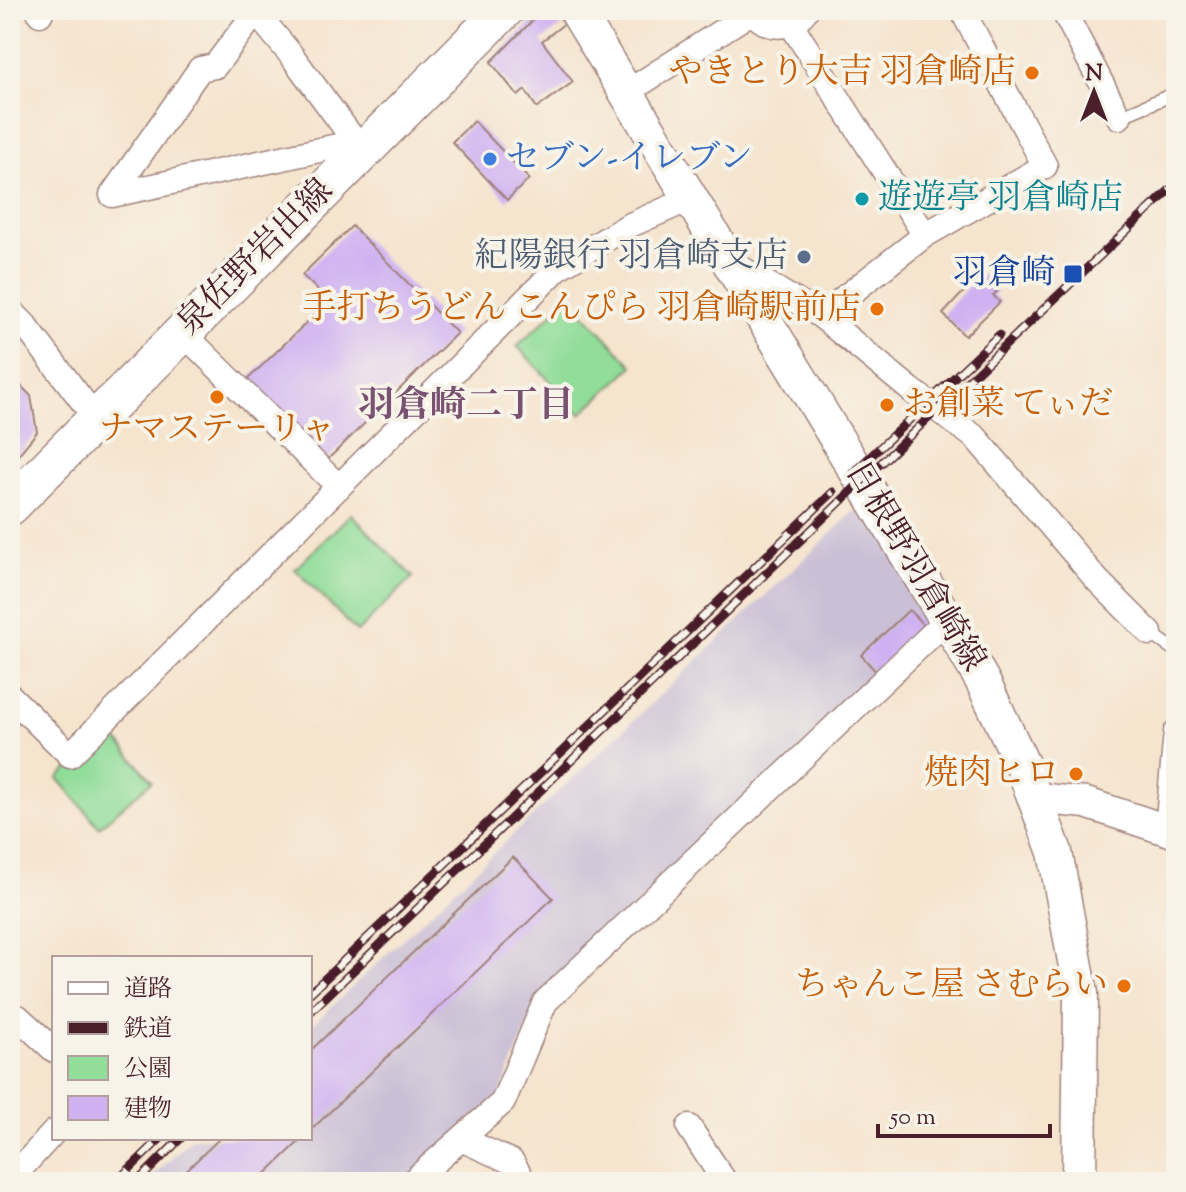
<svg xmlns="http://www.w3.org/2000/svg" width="1186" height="1192" viewBox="0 0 1186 1192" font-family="'Sorts Mill Goudy','Noto Serif JP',serif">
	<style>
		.industrial { fill: #cbbfd5 }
		.green { fill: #91dd9a; stroke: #6e7e62; stroke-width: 2 }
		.building { fill: #cfb1f2 }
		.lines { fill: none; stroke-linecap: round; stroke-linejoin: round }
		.service-casing { stroke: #a0827c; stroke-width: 15 }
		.minor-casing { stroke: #a0827c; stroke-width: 27 }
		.tertiary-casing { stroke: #a0827c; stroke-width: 33 }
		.secondary-casing { stroke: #a0827c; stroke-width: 37 }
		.primary-casing { stroke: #a0827c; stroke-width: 41 }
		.service { stroke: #fff; stroke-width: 12 }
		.minor { stroke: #fff; stroke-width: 24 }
		.tertiary { stroke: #fff; stroke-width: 30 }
		.secondary { stroke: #fff; stroke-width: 34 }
		.primary { stroke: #fff; stroke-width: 38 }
		.rail-casing { stroke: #4a1f2b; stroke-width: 9 }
		.rail { stroke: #f7f3e8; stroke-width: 6; stroke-dasharray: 18; stroke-linecap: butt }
		.food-dot { fill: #e8710a; stroke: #f7f3e8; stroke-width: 3 }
		.shop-dot { fill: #3f7fe0; stroke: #f7f3e8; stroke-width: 3 }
		.culture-dot { fill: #0f9aa8; stroke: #f7f3e8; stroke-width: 3 }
		.service-dot { fill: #5c6f8a; stroke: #f7f3e8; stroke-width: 3 }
		.transit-dot { fill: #1a4fb4; stroke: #f7f3e8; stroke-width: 3 }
		.labels { text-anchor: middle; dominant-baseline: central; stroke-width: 8; stroke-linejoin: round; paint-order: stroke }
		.food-label { font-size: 34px; fill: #c56008; stroke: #f7f3e8; text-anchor: end }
		.shop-label { font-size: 34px; fill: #366cbe; stroke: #f7f3e8; text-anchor: start }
		.culture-label { font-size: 34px; fill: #0d838f; stroke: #f7f3e8; text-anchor: start }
		.service-label { font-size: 34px; fill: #4e5e75; stroke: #f7f3e8; text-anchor: end }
		.street-label { font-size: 34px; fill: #4a1f2b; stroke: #f7f3e8 }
		.transit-label { font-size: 34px; fill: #164399; stroke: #f7f3e8; text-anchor: end }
		.neighbourhood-label { font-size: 36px; font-weight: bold; fill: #795271; stroke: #f7f3e8 }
	</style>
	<rect width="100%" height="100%" fill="#f7f3e8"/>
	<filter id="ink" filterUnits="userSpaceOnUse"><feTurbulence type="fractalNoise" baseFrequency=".0125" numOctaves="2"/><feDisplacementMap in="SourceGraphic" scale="16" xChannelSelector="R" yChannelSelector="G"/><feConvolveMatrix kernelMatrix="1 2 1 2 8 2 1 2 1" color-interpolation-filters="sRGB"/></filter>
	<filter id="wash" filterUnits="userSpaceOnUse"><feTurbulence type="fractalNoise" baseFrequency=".006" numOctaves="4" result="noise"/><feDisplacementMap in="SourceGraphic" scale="32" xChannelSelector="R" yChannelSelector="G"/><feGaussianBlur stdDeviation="1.8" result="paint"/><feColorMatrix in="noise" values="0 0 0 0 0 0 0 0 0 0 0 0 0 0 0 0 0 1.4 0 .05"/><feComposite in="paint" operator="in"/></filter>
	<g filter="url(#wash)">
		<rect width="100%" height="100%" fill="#f5e4ce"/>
		<path class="industrial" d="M863,503L930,616V628L540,996L500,1094L402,1182H147L193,1138H310V1027Z"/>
		<path class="green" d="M569,298L633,366L581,414L517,346Z
			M351,514L413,577L357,632L295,569Z
			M109,730L152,781L99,827L58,778Z"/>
		<g id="blocks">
			<path class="building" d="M543,10L557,15L565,23L542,41L573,82L537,108L525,90L518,96L491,62Z
				M474,121L529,179L507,200L452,142Z
				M352,226L457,333L326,461L247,380L329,301L302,275Z
				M980,274L997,292L993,295L1000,302L965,336L943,314Z
				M10,357L18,366L10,373Z
				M10,375L31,396L37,432L10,465Z
				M909,610L927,629L878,674L861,655Z
				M513,857L553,898L310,1131V1051Z
				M220,1138H303L257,1182H174Z"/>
		</g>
	</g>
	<g filter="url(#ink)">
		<use href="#blocks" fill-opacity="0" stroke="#a0827c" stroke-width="2"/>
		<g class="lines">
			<defs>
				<path id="service" d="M1119,117L1176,93
					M1150,633L1176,651"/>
				<path id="minor" d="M254,10L292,56L362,151
					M752,10C766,32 792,30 806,10
					M1063,10L1119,117
					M256,12L215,66L200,69L112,195L356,142
					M40,14L42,10
					M791,24L925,235L1045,166L962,10
					M626,93L753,11
					M734,264L821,316L911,390L976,438L1097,580L1150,633
					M10,310L24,324L97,420
					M821,316L925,235
					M182,332L339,487
					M10,696L70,755L559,267L628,226L692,198
					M1167,830L1176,732
					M10,1025L18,1017L54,1050
					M689,1127L725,1182
					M461,1139L512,1162L524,1182
					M10,1180L54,1132
					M412,1182L503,1102L545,1002L947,620"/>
				<path id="tertiary" d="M1036,798L1086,803L1176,833"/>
				<path id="secondary" d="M576,10L947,620L982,680L1022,764L1055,852L1081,994L1079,1182"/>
				<path id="primary" d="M10,506L504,10"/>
			</defs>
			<use href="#service" class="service-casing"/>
			<use href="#minor" class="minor-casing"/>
			<use href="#tertiary" class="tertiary-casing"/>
			<use href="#secondary" class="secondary-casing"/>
			<use href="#primary" class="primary-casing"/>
			<use href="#service" class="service"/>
			<use href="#minor" class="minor"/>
			<use href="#tertiary" class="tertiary"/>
			<use href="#secondary" class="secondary"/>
			<use href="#primary" class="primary"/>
			<defs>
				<path id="rail" d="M853,473L999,335
					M310,993L833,492
					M310,1012L864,479L1176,184
					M116,1182L161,1138
					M137,1182L181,1138"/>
			</defs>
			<use href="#rail" class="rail-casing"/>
			<use href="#rail" class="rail"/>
		</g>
	</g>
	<g class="food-dot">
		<circle cx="1032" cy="73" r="8"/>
		<circle cx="877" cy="309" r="8"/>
		<circle cx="217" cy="397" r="8"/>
		<circle cx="887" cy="405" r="8"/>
		<circle cx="1076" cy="774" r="8"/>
		<circle cx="1124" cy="986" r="8"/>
	</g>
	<circle class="shop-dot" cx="490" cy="159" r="8"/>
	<circle class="culture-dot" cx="862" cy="199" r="8"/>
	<circle class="service-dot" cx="804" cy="257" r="8"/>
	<rect class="transit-dot" x="1063" y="264" width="20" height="20" rx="4"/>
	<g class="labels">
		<g class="food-label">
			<text x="1016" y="73">やきとり大吉 羽倉崎店</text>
			<text x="861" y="309">手打ちうどん こんぴら 羽倉崎駅前店</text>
			<text x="903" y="405" text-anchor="start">お創菜 てぃだ</text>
			<text x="217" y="430" text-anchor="middle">ナマステーリャ</text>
			<text x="1060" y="774">焼肉ヒロ</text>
			<text x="1108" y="986">ちゃんこ屋 さむらい</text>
		</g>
		<g class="shop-label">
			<text x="506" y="159">セブン-イレブン</text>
		</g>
		<g class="culture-label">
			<text x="878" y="199">遊遊亭 羽倉崎店</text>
		</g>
		<g class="service-label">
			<text x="788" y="257">紀陽銀行 羽倉崎支店</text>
		</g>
		<g class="street-label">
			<text transform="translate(256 258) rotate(-45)">泉佐野岩出線</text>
			<text transform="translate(914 567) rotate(59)">日根野羽倉崎線</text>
		</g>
		<g class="transit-label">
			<text x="1055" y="274">羽倉崎</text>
		</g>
		<g class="neighbourhood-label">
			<text x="466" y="407">羽倉崎二丁目</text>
		</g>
	</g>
	<rect width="1186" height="1192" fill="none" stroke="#f7f3e8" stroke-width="40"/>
	<rect x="52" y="956" width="260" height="184" fill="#f7f3e8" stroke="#b29e9c" stroke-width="2"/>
	<rect x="68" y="982" width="40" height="12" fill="#ffffff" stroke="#b29e9c" stroke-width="2"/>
	<text x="124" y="996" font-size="24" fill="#4a1f2b">道路</text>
	<rect x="68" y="1022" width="40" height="12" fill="#4a1f2b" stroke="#b29e9c" stroke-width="2"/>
	<text x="124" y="1036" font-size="24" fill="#4a1f2b">鉄道</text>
	<rect x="68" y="1056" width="40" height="24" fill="#91dd9a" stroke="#b29e9c" stroke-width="2"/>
	<text x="124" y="1076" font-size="24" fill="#4a1f2b">公園</text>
	<rect x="68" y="1096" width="40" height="24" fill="#cfb1f2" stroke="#b29e9c" stroke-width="2"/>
	<text x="124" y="1116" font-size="24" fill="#4a1f2b">建物</text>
	<g transform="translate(1094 92)" stroke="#f7f3e8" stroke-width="6" paint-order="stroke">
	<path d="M0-6L14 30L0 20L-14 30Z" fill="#4a1f2b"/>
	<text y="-12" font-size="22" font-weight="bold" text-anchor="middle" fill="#4a1f2b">N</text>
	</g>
	<path d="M878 1124v12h172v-12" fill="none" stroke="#4a1f2b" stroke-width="4"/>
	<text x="890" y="1124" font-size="24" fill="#4a1f2b" stroke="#f7f3e8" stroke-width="6" paint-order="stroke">50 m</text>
</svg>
